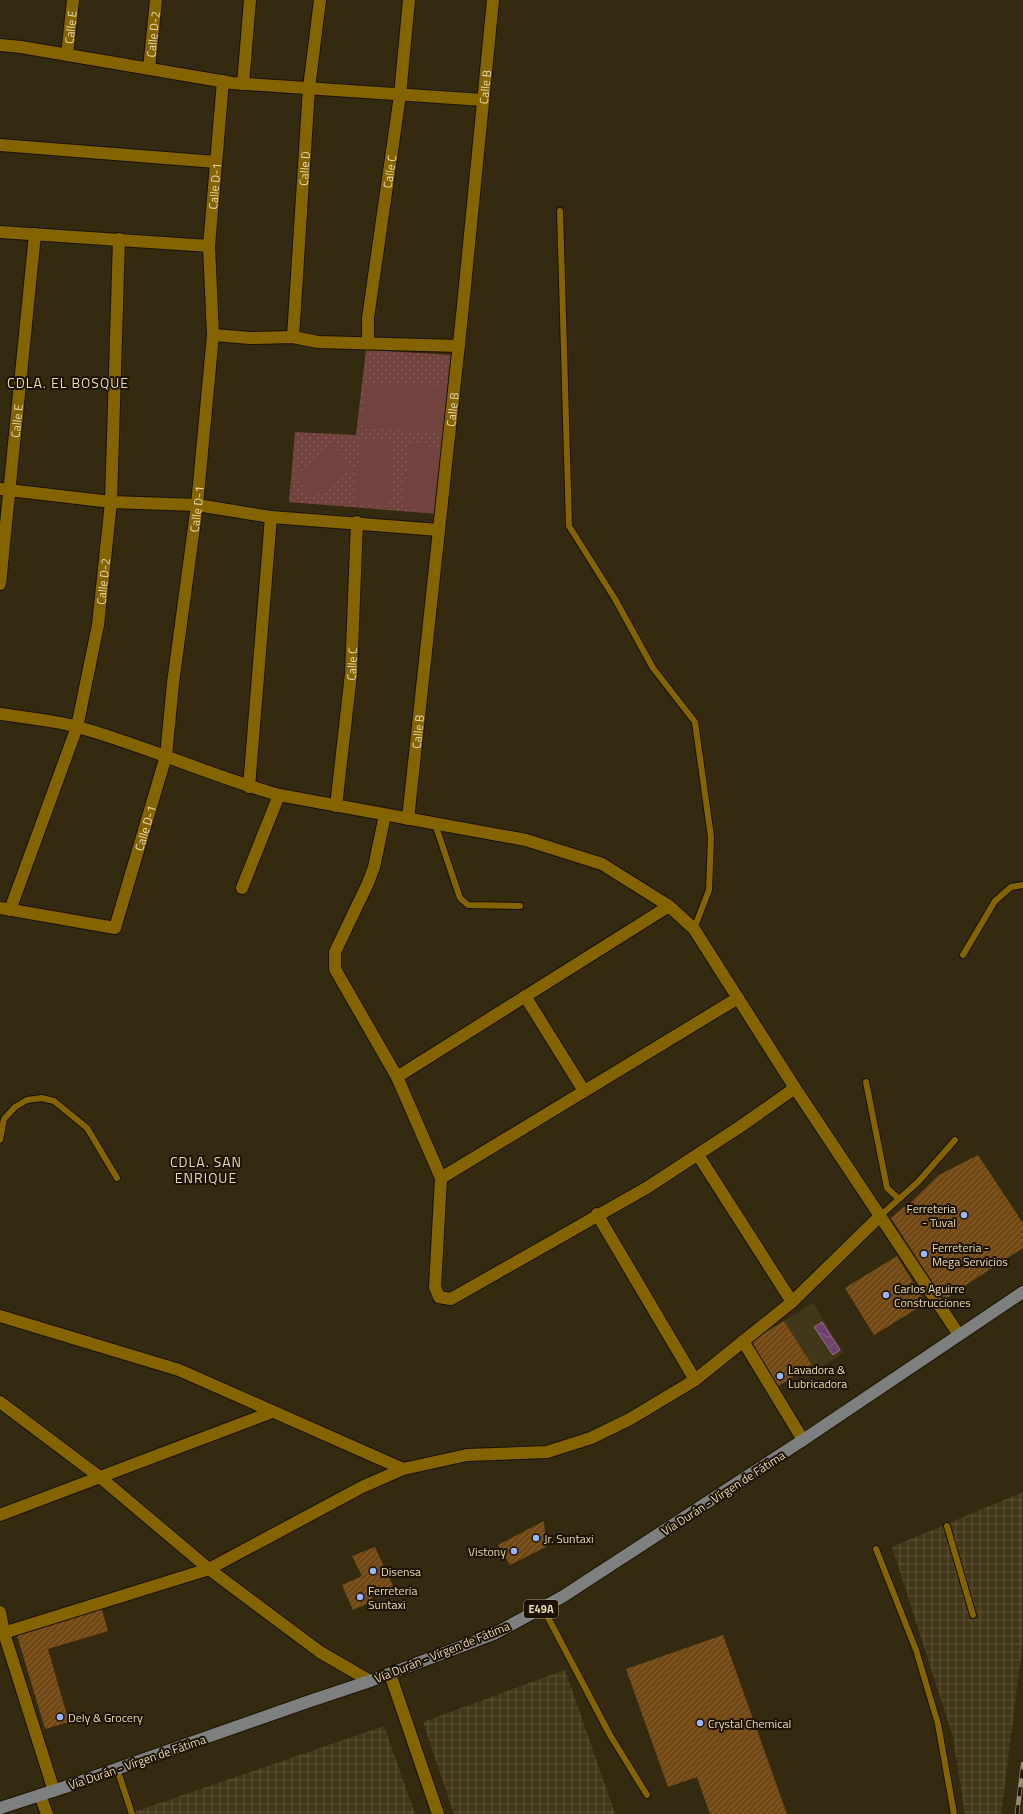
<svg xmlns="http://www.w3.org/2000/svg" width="1023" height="1814" viewBox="0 0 1023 1814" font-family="'Titillium Web',sans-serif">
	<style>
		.built { fill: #433719 }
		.industrial { fill: url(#industrial-grid) }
		.park { fill: url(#park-dots) }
		.pitch { fill: #72433e }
		.water { fill: url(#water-waves); stroke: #957085 }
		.building { fill: url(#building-hatch) }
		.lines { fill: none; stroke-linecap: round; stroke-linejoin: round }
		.lane-casing { stroke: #1c1200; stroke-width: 8 }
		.street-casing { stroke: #1c1200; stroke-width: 14 }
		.primary-casing { stroke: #1c1200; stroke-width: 14 }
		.lane { stroke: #846400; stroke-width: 6 }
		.street { stroke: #846400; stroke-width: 12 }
		.primary { stroke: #7d807f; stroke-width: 12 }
		.rail-casing { stroke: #988b6a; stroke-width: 4.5 }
		.rail { stroke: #1c1200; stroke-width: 3; stroke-dasharray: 9; stroke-linecap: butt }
		.poi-dot { fill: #98b5fd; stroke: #1c1200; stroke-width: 1.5 }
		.labels { text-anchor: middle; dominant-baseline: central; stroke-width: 4; stroke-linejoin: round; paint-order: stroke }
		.shield { fill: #1c1200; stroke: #ad9e7e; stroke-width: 1 }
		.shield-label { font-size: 11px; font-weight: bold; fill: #ebdab4 }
		.street-label { font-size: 12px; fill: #ebdab4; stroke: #1c1200 }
		.poi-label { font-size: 12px; fill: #ebdab4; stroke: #1c1200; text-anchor: start }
		.quarter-label { font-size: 14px; letter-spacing: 1px; fill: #ebdab4; stroke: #1c1200 }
	</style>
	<defs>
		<pattern id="industrial-grid" width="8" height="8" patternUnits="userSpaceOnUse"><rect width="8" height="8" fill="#433719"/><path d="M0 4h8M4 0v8" fill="none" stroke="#5e5338"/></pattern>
		<pattern id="park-dots" width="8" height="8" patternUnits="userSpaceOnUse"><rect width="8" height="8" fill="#72433e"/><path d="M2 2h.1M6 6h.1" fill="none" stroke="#865e58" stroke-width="1.8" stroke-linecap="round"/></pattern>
		<pattern id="water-waves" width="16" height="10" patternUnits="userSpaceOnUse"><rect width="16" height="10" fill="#704271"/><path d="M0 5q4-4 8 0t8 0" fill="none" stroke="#855d83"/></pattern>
		<pattern id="building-hatch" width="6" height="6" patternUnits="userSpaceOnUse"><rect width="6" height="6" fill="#724815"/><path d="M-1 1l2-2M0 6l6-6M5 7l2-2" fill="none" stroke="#866235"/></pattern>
	</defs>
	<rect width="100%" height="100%" fill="#342a10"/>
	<path class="built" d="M813,1303L844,1353L816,1371L784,1321Z"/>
	<path class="industrial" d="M1023,1492V1639L1001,1814H965L953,1737L892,1547Z
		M565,1670L615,1814H454L423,1722Z
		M384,1726L415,1814H128Z"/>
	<path class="park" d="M366,350L453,355L437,514L289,502L295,432L356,435Z"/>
	<path class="pitch" d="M365,383L449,387L444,433L361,426Z
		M360,438L394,442L389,506L355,503Z
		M409,444L443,447L437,512L403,508Z
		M334,445L353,468L312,498L294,476Z"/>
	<path class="water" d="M822,1322L840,1350L833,1355L814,1327Z"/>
	<path class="building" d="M978,1155L1023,1223V1248L958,1290L948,1275L958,1290L944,1300L891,1218L904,1207L905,1208L939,1175Z
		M897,1256L926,1303L874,1335L845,1288Z
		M784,1321L812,1365L775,1388L749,1343Z
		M544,1521L546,1547L510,1565L498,1545Z
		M375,1547L393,1586L371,1595L373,1601L353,1610L342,1585L362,1576L352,1556Z
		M101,1607L108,1631L48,1649L69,1722L45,1729L16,1632Z
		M723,1635L787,1814H710L697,1777L668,1787L626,1669Z"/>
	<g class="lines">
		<defs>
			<path id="lane" d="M560,211L569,526L615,599L653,668L695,722L711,837L709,890L694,929
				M435,824L460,898L468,905L520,906
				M963,955L995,901L1011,887L1023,885
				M866,1082L887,1188L899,1199
				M0,1140L4,1119L15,1107L27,1100L42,1098L54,1101L87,1128L117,1178
				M880,1216L918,1182L955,1140
				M947,1526L973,1615
				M876,1549L916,1650L938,1724L954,1814
				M543,1608L610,1735L647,1795
				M117,1769L132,1814"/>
			<g id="street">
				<path d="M0,45L21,47L232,83L483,100"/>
				<path id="s1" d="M67,55L73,0"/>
				<path id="s2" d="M149,69L156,0"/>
				<path d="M243,84L250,0"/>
				<path d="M0,145L216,162"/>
				<path d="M0,232L209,246"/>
				<path d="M213,335L251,338L293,337L318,342L459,346"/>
				<path id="s3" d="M293,337L309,88L320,0"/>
				<path id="s4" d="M368,342V318L400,95L409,0"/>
				<path d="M0,489L111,502L197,505L271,517L439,530"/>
				<path id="s5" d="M0,584L35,234"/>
				<path d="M0,714C26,718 53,720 78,727C146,746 211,776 279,795L526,840L602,864L669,906L694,929L795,1088L959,1335"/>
				<path d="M249,787L271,517"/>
				<path id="s6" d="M336,806L351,674L357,522"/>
				<path d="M385,815L374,867L368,883L335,952V969L397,1077L441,1178L435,1287L439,1297L451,1299L648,1187L741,1126L795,1088"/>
				<path id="s7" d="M408,819L463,306L493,0"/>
				<path d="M242,888L279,795"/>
				<path id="s8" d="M0,908L115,928L166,756L173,683L197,505L213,335L209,246L223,81"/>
				<path id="s9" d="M10,910L77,727L98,625L111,502L119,239"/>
				<path d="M525,996L584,1091"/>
				<path d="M397,1077L669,906"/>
				<path d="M698,1155L792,1302"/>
				<path d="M441,1178L738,998"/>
				<path d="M597,1214L695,1380"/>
				<path d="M0,1316L179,1370L403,1469L467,1455L547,1452L591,1438L630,1419L695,1380L792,1302L880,1216"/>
				<path d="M743,1341L803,1440"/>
				<path d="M0,1402L101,1478L209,1569L320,1652L370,1681"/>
				<path d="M0,1515L272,1412"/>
				<path d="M0,1612L4,1633L54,1791"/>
				<path d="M0,1634L209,1569L362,1487L403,1469"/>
				<path d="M390,1674L438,1814"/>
				<path d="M40,1795L47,1814"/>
			</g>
			<path id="primary" d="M0,1808L65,1787L307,1702L370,1681L494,1634L562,1597L803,1440L1023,1292"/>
		</defs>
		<use href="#lane" class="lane-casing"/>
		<use href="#street" class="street-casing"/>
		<use href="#primary" class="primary-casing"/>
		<use href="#lane" class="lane"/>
		<use href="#street" class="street"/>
		<use href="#primary" class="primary"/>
		<defs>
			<path id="rail" d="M1017,1814L1023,1764"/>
		</defs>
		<use href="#rail" class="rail-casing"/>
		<use href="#rail" class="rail"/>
	</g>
	<g class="poi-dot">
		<circle cx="964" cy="1215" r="4"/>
		<circle cx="924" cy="1254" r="4"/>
		<circle cx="886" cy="1295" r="4"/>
		<circle cx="780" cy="1376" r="4"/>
		<circle cx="536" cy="1538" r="4"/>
		<circle cx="514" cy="1551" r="4"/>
		<circle cx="373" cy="1571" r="4"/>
		<circle cx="360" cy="1597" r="4"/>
		<circle cx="60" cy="1717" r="4"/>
		<circle cx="700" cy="1723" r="4"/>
	</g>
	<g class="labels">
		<rect class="shield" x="524" y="1600" width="34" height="18" rx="3"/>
		<g class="shield-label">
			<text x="541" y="1609">E49A</text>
		</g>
		<g class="street-label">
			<text stroke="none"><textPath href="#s1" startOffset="28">Calle E</textPath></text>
			<text stroke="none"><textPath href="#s2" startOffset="35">Calle D-2</textPath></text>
			<text stroke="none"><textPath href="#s7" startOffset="736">Calle B</textPath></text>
			<text stroke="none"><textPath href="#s3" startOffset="169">Calle D</textPath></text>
			<text stroke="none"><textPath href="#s4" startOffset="172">Calle C</textPath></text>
			<text stroke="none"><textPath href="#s8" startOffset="869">Calle D-1</textPath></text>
			<text stroke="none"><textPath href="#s7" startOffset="412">Calle B</textPath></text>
			<text stroke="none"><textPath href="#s5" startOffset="164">Calle E</textPath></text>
			<text stroke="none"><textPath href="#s8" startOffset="545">Calle D-1</textPath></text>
			<text stroke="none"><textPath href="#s9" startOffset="343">Calle D-2</textPath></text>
			<text stroke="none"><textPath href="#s6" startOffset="143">Calle C</textPath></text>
			<text stroke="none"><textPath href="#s7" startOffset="88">Calle B</textPath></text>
			<text stroke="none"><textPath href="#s8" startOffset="221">Calle D-1</textPath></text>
			<text transform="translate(723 1493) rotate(-33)">Vía Durán - Vírgen de Fátima</text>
			<text transform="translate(442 1652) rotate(-22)">Vía Durán - Vírgen de Fátima</text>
			<text transform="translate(137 1762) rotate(-19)">Vía Durán - Vírgen de Fátima</text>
		</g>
		<g class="poi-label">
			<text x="956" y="1208" text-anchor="end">Ferreteria<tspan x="956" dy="14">- Tuval</tspan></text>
			<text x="932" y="1247">Ferreteria -<tspan x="932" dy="14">Mega Servicios</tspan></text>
			<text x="894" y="1288">Carlos Aguirre<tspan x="894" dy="14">Construcciones</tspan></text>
			<text x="788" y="1369">Lavadora &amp;<tspan x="788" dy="14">Lubricadora</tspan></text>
			<text x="544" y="1538">Jr. Suntaxi</text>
			<text x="506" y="1551" text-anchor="end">Vistony</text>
			<text x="381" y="1571">Disensa</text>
			<text x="368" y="1590">Ferreteria<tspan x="368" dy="14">Suntaxi</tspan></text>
			<text x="68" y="1717">Dely &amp; Grocery</text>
			<text x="708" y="1723">Crystal Chemical</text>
		</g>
		<g class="quarter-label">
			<text x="68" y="382">CDLA. EL BOSQUE</text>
			<text x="206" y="1161">CDLA. SAN<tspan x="206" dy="16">ENRIQUE</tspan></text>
		</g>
	</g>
</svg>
